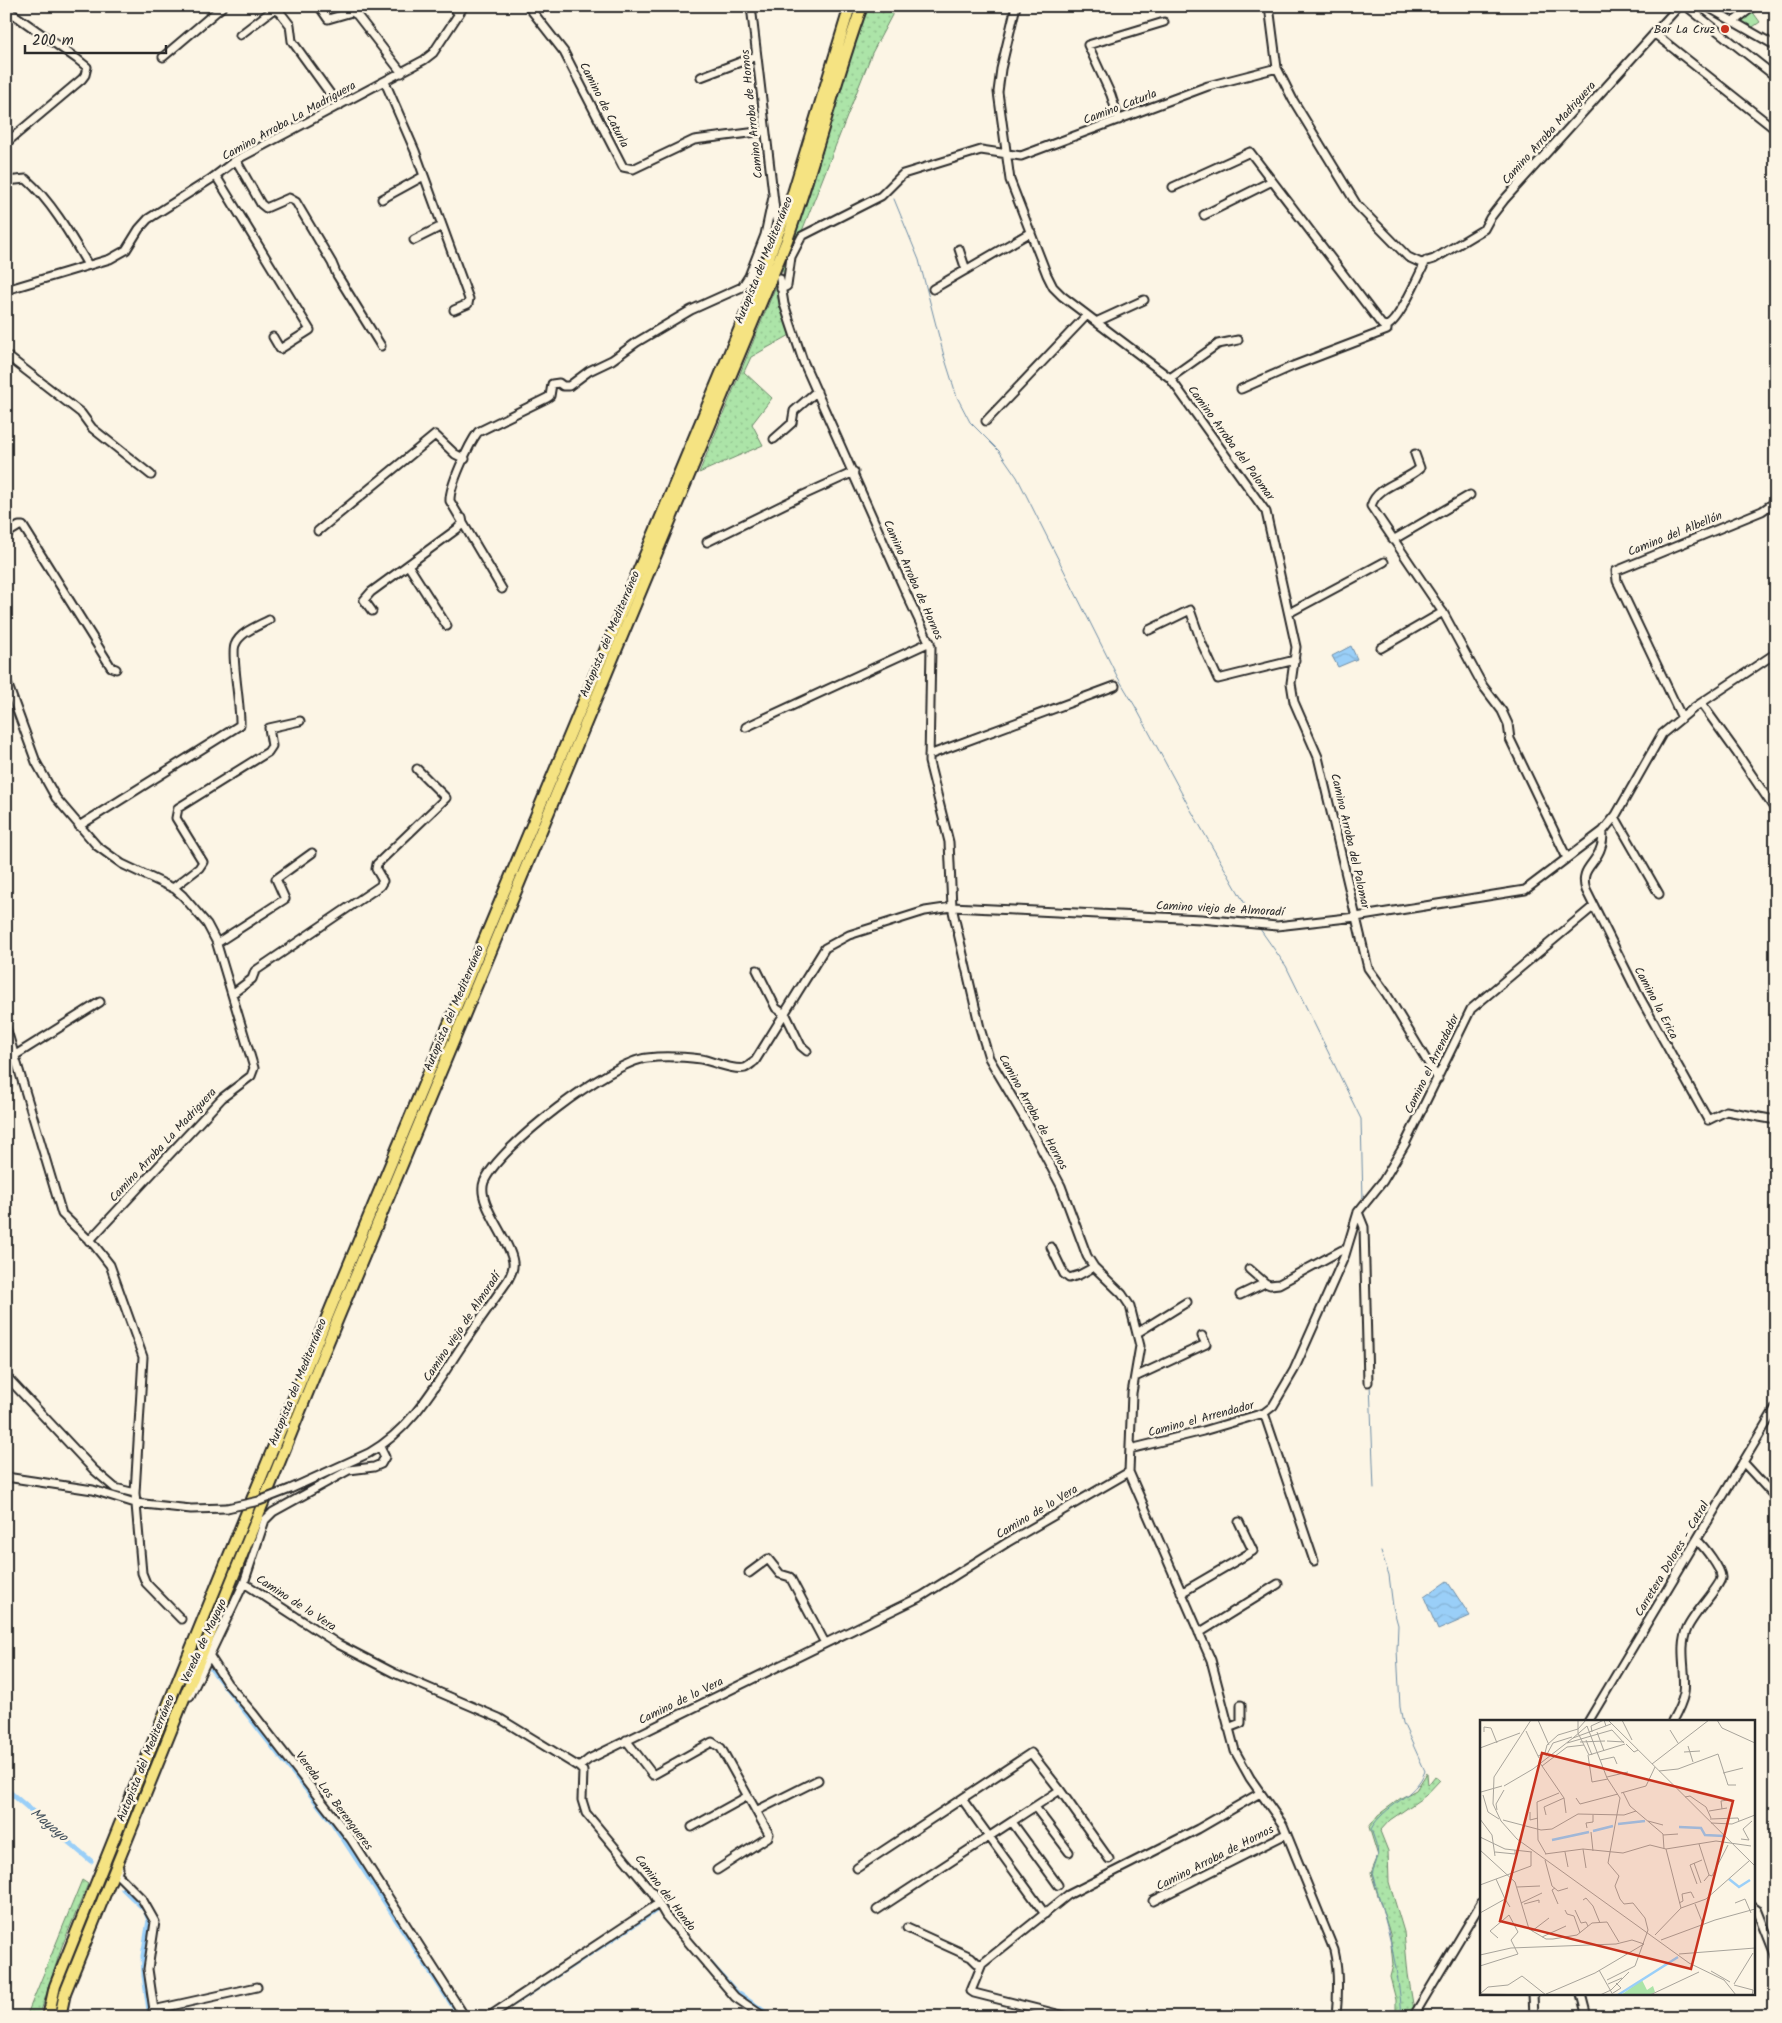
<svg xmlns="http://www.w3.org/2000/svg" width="1782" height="2023" viewBox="0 0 1782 2023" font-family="Kalam,sans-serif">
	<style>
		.grass { fill: url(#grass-dots); stroke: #6c886a }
		.forest { fill: url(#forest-crowns); stroke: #6c886a }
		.water { fill: url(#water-waves); stroke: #6e8da6 }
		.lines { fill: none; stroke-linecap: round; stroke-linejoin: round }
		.stream { stroke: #6e8da6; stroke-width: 1 }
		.canal { stroke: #9acff8; stroke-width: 5 }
		.minor-tunnel { stroke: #d2cdc0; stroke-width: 7; stroke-dasharray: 7 3.5; stroke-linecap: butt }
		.minor-casing { stroke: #2b2b2b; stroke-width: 11 }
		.highway-casing { stroke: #2b2b2b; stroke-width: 14 }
		.minor { stroke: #fcf5e5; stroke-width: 7 }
		.highway { stroke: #f5e382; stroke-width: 10 }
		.minor-bridge-casing { stroke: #2b2b2b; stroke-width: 11; stroke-linecap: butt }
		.minor-bridge { stroke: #fcf5e5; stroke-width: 7 }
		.poi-dot { fill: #c8321e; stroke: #fcf5e5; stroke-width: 2 }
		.labels { text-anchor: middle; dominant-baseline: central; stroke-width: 5; stroke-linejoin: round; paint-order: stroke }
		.poi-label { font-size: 12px; fill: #2b2b2b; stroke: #fcf5e5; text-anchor: end }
		.street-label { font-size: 12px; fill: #2b2b2b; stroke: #fcf5e5 }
		.water-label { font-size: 14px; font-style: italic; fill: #47545e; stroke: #fcf5e5 }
		.inset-river { fill: none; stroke: #9acff8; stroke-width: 2.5 }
		.inset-road { fill: none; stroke: #a8a49b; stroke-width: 1 }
		.view { fill: #c8321e; fill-opacity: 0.15; stroke: #c8321e; stroke-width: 2.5 }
		.inset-edge { fill: none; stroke: #2b2b2b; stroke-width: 2.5 }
	</style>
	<defs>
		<pattern id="grass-dots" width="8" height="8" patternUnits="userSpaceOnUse" patternTransform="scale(1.25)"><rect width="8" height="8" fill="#ace4a8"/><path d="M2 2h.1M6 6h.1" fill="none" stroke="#94c491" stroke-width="1.8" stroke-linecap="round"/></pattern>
		<pattern id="forest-crowns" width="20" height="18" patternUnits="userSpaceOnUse" patternTransform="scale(1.25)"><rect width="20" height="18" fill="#ace4a8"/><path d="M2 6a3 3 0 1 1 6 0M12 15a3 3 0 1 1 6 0" fill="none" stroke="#94c491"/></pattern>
		<pattern id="water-waves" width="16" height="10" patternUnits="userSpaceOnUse" patternTransform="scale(1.25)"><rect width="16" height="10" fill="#9acff8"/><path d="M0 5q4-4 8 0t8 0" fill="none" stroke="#85b2d5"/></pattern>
	</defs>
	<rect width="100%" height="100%" fill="#fcf5e5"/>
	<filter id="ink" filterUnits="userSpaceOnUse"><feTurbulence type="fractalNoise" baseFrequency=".02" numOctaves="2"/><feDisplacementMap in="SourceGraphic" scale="10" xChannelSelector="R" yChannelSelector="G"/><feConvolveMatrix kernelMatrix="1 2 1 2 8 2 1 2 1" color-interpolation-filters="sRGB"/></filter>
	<g filter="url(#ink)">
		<path class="grass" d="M869,6H893L892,15L872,53L802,231L787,262L786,274L782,276V267L810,193L852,50Z
			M778,281L792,334L751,357L744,372L772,398L752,424L763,445L699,473Z
			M1427,1773L1428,1785L1435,1776L1440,1780L1425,1796L1390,1820L1380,1831L1388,1851L1389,1882L1404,1932L1408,1974L1414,2010L1410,2017H1396V2000L1390,1977L1393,1965L1390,1934L1371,1873L1378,1856L1369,1827L1378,1815L1401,1798L1416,1790Z
			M82,1880L88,1884L62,1946L39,2017H26Z"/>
		<path class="forest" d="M1752,11L1760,22L1750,29L1738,22Z"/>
		<path class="water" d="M1351,646L1357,659L1338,667L1332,656Z
			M1447,1581L1470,1616L1438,1630L1424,1597Z"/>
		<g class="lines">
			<path class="stream" d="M894,199L919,260L944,356L957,397L970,422L999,451L1017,477L1117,676L1135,706L1188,805L1252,916
				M1260,929L1286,966L1361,1119L1363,1200
				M1370,1383L1374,1489
				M1381,1551L1389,1575L1393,1607L1398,1625L1397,1650L1400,1707L1403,1723L1425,1771C1416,1797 1384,1805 1371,1829C1378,1850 1381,1852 1372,1873C1386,1920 1399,1968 1402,2017"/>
			<path class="canal" d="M212,1670L332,1822L460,2017
				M6,1789L91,1861
				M123,1889L145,1910L149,1920L143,1956L144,1976L150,2017
				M711,1964L735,1991L772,2017
				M513,2004L655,1911"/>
			<path class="minor-tunnel" d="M776,219L780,279"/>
			<defs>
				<path id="minor" d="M319,6L328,19L352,12L357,15L402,73
					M452,6L459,14
					M528,6L564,52L623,167L633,169L694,140L765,131
					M751,6L776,219
					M1016,6L1001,69L998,92L1010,180L1047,275L1053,287L1062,296L1170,378L1266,512L1296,647L1291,683L1294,702L1318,757L1368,968L1386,993L1438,1079
					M1269,6L1277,68
					M1686,6L1776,77
					M1706,6L1776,46
					M1775,6L1776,7
					M6,9L77,59L87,67L85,75L82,79L6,143
					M1733,22L1754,6
					M1655,34L1776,130
					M240,35L274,9L280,12L290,25L292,41L339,106
					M163,57L223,6
					M701,77L756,56
					M385,82L415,151L469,299L468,304L454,310
					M1119,120L1111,95L1088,45L1164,22
					M1771,125L1776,117
					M236,160L261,204L266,208L289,198L296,202L332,263L337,275L381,346
					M216,176L310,330L280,349L273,337
					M6,181L26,179C52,202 71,236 88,265
					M1173,187L1250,152L1382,325L1387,326C1400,320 1418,276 1426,261
					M382,199L424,176
					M1204,215L1272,181
					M414,240L442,226
					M959,249L966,270
					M780,279L784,304L803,361L906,593L931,646L929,762L949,842L952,907L980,1028L989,1058L1032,1131L1061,1186L1087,1256L1094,1267L1122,1294L1130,1306L1140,1346L1132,1393L1129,1472L1211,1660L1235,1751L1250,1778L1283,1825L1334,1950C1339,1971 1338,1995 1336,2017
					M781,289L787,286L791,257L802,236L881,196L903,174L981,150L1021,156L1208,86L1277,68L1293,100L1357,205L1408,257L1421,263L1434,259L1484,229L1490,218L1504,200L1679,6
					M933,289L1031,232
					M6,290L110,259L126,250L139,229L148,219L211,179L236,160L424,60L433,53L464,6
					M1096,322L1144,300
					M6,355L81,413L92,428L151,475
					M1170,378L1218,344L1238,340
					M1241,389L1293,366L1387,330V326
					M986,421L1087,315
					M774,439L792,423L794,411L817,391
					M1415,454L1420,468C1406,482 1377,485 1371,506L1444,614L1483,686L1502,711L1508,724L1510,739L1567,858
					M318,531L435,435L455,454L465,459
					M6,532L11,531L19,526H23L111,667L116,669
					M1393,540L1470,495
					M707,542L799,497L854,472
					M408,565L447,626
					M502,589L450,501C449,487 469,444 478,432L547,398L550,396L552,384L559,383L563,386H569L589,371L612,360L637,342L691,310L742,287L749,276L765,235L773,197
					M372,611L364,600L371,592L457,529L463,523L462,518
					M1289,613L1384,562
					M1149,630L1190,610L1202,644L1218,679L1295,660
					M1381,648L1443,612
					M6,680L36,762L56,798L97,846L122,864L175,889L183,896L207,924L216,941L254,1068L251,1076L222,1098L89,1241
					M1701,703L1737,753L1776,811
					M1682,718L1617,581L1616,571L1762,511L1772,504L1776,498
					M746,727L930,642
					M929,755L1115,686
					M1615,817L1659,894
					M79,826L240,725C241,709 231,654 235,645C240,632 258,626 269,620
					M1603,831C1603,836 1603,842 1601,847C1596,865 1579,868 1586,890L1639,996L1708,1120L1726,1111L1776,1120
					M173,888L199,868L203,862L176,818L178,808L268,752L272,746L269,728L300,721
					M217,943L285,899L276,879L312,853
					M757,970L776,1008L786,1015L801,1046L807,1051
					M232,994L252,979L255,971L380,886L383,881L376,869L377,864L446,798L417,769
					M6,1027L62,1214L95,1246L110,1265L143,1357L135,1493L115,1488L94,1470L6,1376
					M14,1056L100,1002
					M1358,1212L1364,1227L1368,1382
					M1051,1247L1064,1274L1069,1278L1079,1275L1094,1267
					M1249,1269L1265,1283
					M1240,1295L1265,1283L1270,1285L1279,1284L1342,1250L1346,1251
					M1137,1333L1187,1302
					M1135,1377L1206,1344L1202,1336
					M1264,1413L1314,1561
					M1130,1449L1203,1431L1264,1413L1273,1406L1294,1370L1318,1316L1345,1255L1358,1212L1383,1181L1405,1144L1471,1009L1594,906
					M1743,1462L1776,1498
					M6,1477L93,1490L135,1503L191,1509L227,1508
					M290,1489L369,1453C410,1430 434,1388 459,1350C475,1326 492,1303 508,1280C511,1274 514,1269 513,1262C510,1239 476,1203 484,1182C499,1146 610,1062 647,1058C664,1056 684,1057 701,1059C712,1061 734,1071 745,1068C748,1067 752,1063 755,1061L825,948L849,935L925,911L952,907L1201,919L1277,926L1356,917L1525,890L1603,831L1616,815L1662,734L1695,707L1776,653
					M135,1493L142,1573L146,1583L181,1619
					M749,1573L768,1559L780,1574L790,1577L825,1643
					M244,1583L338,1644L394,1673L499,1718L579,1767L583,1771L582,1800L586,1813L652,1892L666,1916L735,1997L764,2017
					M1181,1593L1253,1551L1239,1522
					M1199,1633L1278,1584
					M209,1655L227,1683L252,1712L351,1839L465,2017
					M190,1696L244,1583L265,1520L273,1512L349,1470L374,1467L381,1464L385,1457L380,1447
					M1588,1722L1776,1407
					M1672,1722C1677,1713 1682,1703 1684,1693C1687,1672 1678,1649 1687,1629C1693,1614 1720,1587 1721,1578C1722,1569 1703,1546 1697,1540
					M1228,1728L1241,1723V1705
					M626,1740L653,1775L712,1742L721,1748L769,1834L768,1837L717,1870
					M579,1767L589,1759L922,1596L1008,1542L1129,1472
					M962,1799L1045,1914
					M1035,1807L1069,1852
					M756,1811L818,1780
					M1012,1822L1058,1885
					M692,1827L748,1796
					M119,1868L117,1874L142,1899L155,1922L148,1969L155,2017
					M857,1868L1031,1753L1060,1790L1109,1859
					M1153,1901L1286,1834
					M1753,1906L1757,1909L1776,1957
					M877,1910L1060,1790
					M907,1928L971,1957L977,1963L982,1964L1068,1895L1198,1829L1260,1793
					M982,1964L971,1991L974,1993L1069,2017
					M1533,1994L1534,2017
					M1581,1994L1587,2017
					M153,2010L257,1987
					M488,2017L658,1904
					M1413,2017L1481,1903"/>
				<path id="highway" d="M48,2017L55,1986C283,1414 523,848 760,280L790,203L850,6
					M60,2017L65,1993L324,1352L787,240C815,163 834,83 862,6"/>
			</defs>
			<use href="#minor" class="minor-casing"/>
			<use href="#highway" class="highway-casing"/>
			<use href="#minor" class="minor"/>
			<use href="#highway" class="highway"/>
			<defs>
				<path id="minor-bridge" d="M227,1508L259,1501L290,1489"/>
			</defs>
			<use href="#minor-bridge" class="minor-bridge-casing"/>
			<use href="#minor-bridge" class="minor-bridge"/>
		</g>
	</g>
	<circle class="poi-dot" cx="1725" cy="29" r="5"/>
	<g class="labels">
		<g class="poi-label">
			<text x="1715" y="29">Bar La Cruz</text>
		</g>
		<g class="street-label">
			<text transform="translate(604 105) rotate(63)">Camino de Caturla</text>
			<text transform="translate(1120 107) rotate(-21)">Camino Caturla</text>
			<text transform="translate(752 114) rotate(-96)">Camino Arroba de Hornos</text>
			<text transform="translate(289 121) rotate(-29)">Camino Arroba La Madriguera</text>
			<text transform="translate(1549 133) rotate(-48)">Camino Arroba Madriguera</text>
			<text transform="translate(764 260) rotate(-68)">Autopista del Mediterráneo</text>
			<text transform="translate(1231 443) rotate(54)">Camino Arroba del Palomar</text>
			<text transform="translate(1675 534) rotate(-22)">Camino del Albellón</text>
			<text transform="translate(913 580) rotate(66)">Camino Arroba de Hornos</text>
			<text transform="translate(610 634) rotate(-67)">Autopista del Mediterráneo</text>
			<text transform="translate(1350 841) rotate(77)">Camino Arroba del Palomar</text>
			<text transform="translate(1220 909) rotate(3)">Camino viejo de Almoradí</text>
			<text transform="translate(1656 1003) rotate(62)">Camino la Erica</text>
			<text transform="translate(454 1008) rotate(-67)">Autopista del Mediterráneo</text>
			<text transform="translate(1432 1064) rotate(-64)">Camino el Arrendador</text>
			<text transform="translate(1033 1112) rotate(61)">Camino Arroba de Hornos</text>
			<text transform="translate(163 1145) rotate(-47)">Camino Arroba La Madriguera</text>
			<text transform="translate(462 1327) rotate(-56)">Camino viejo de Almoradí</text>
			<text transform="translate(298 1382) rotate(-68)">Autopista del Mediterráneo</text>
			<text transform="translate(1201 1419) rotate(-15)">Camino el Arrendador</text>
			<text transform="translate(1037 1512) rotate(-31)">Camino de lo Vera</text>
			<text transform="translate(1672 1559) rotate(-59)">Carretera Dolores - Catral</text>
			<text transform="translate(296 1603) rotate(33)">Camino de lo Vera</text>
			<text transform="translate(204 1641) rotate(-65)">Vereda de Mayayo</text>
			<text transform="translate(681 1701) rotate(-26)">Camino de lo Vera</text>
			<text transform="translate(146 1758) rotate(-68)">Autopista del Mediterráneo</text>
			<text transform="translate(334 1801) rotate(53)">Vereda Los Berengueres</text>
			<text transform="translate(1215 1858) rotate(-27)">Camino Arroba de Hornos</text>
			<text transform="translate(665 1893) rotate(53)">Camino del Hondo</text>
		</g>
		<g class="water-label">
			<text transform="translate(49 1825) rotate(40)">Mayayo</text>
		</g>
	</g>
	<g transform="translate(1480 1720)">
		<rect width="275" height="275" fill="#fcf5e5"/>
		<path d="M162,260L167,270L173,266L175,272L170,275H141Z" fill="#ace4a8"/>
		<path class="inset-river" d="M138,104L165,101M199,107L221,108L225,115L244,116M113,111L133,106M72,120L109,112M249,159L259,167L270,160M138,275L198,237"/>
		<path class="inset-road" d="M51,0L14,57L13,84L21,101L37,119L209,243L244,260L256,275M58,0L69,25M98,0V13L109,35L145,24M128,0L275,146M142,0L152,20M237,0L242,8L275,23M190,10L198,23M46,11L59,38M4,12V7L11,8L17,23M112,12L111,6L124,0L126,6M117,12L124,31M93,18L107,6L127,58L140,78L128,143L139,156L135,166L140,179L144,184L153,183L165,198L168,210L155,246L127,260M106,20L112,35M127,21L144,22M100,22L125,21M87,23L132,10L144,23M146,24L154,32L158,30M208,26L213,42M0,28L40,13M204,32L220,31M108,35L112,62L128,59M58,36L65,33L67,25L78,15L98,9L106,0M66,36L73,23L92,17M120,40L134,37L137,44M60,43L84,78L64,87L66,95M172,44L229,0M62,46L87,27L104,25M179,51L198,49L238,34L248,65H256M243,53L263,48M127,57L148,52M24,66L53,49L93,18L131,4M1,72L22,66M143,72L150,86L183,114L184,129M141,73L166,66L175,47M3,75L8,92L19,99M205,77L210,76L226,87L231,98M84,78L86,93M96,78L100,84L138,74M242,89L241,81L248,80M17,90L16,84L24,70M229,91L247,88M50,92V100L58,98M0,99L12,115L15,136M230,99L258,98L259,101M23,100L61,110L72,109L98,94L144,95L156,91M168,101L183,105M231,103L252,104L275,95M107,108L106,103L113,102V95M111,112L113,131M183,115L198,114M0,117L25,129L52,132M261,119L269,120L263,109L272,101M219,124L229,155L224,161M103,129L106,148M186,129L201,188M0,130L35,162L49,209L66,219H73L97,215L112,203L127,202L139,222M15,132L35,134V130M85,132L88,147M65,134L103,129L143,133L170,125L186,129L236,121L271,126M66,134L58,120L57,82L79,73M65,140L72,166L78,171L88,168M214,143L221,163M229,155L232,156L248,125M16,159L25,179M217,164L210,145L222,140M0,165L51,146V132M37,167L60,166M75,168L72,170L78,184M103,180L106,178L113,186L120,203M41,183L62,173M199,183L203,181L202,174L211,172L214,178M255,183L265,179L271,193M44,184L59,180V183M215,184L223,204M201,188L226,179L269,141M85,190L87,194L94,196L100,213M95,190L101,203L106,202L108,206M0,193L25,179L30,187M52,211L69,198M175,215L201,188M62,217L86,206M181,220L235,200L275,189M199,234L275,228M0,235L31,228L136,224L152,220L164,224L115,253L66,274M0,246L38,234L31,220L38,212L29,195L10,211L18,218M119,250L133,275M231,251L250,262M128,264L142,258M254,264L273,233M254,265L273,270L272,275M133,273L141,268L136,263M0,274L8,267L28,265L42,256L66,275M0,274L56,275M120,275L131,270L149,252M170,275L219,252"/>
		<path class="view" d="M62,33L253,81L211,249L20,201Z"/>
		<rect width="275" height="275" class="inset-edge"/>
	</g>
	<rect width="1782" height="2023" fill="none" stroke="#fcf5e5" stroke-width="25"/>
	<rect x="12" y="12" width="1757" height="1998" fill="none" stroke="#2b2b2b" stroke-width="2" filter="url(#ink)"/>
	<path d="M25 45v8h141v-8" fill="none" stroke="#2b2b2b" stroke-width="2.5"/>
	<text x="32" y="45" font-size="15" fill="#2b2b2b" stroke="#fcf5e5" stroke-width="4" paint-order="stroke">200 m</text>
</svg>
